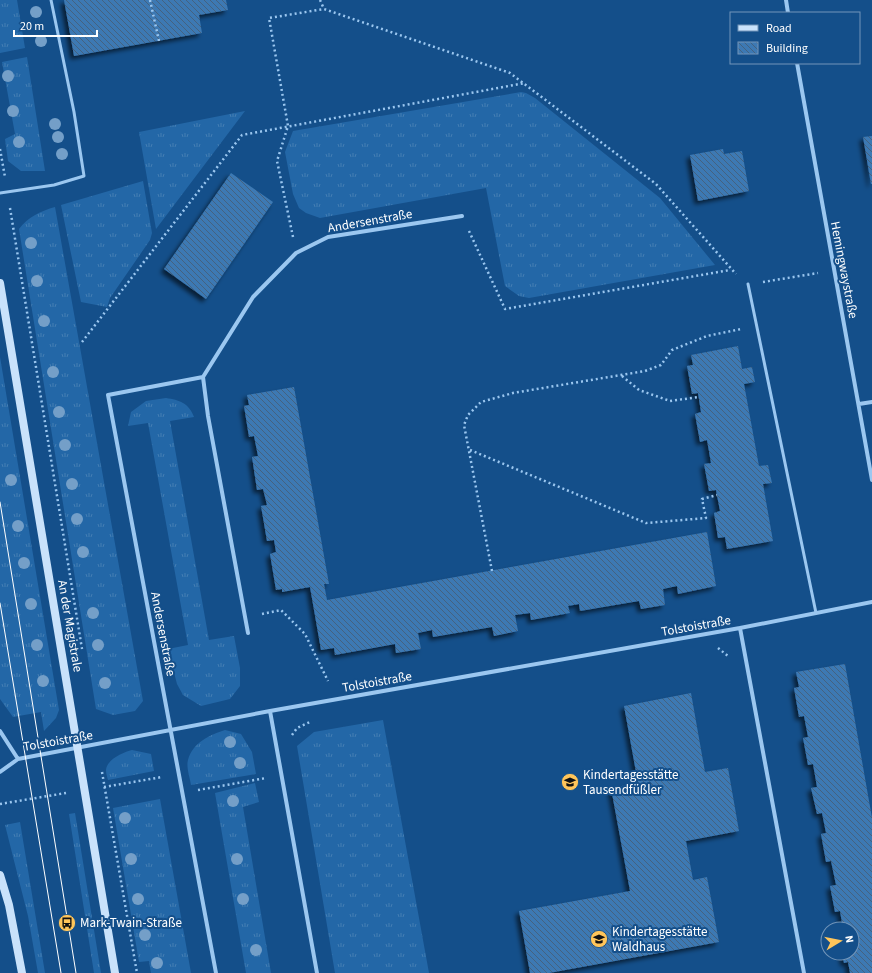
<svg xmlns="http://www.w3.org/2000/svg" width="872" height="973" viewBox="0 0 872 973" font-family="'Source Sans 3',sans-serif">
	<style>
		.grass { fill: url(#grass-tufts) }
		.building { fill: url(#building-back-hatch); filter: url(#shadow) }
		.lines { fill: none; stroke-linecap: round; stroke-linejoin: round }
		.path { stroke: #9bc7f0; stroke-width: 2.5; stroke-dasharray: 2 3; stroke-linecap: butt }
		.service { stroke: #9bc7f0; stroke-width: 3 }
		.minor { stroke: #9bc7f0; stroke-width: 4 }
		.secondary { stroke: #c9e2fb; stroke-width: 8 }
		.tram { stroke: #fff; stroke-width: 1 }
		.tree { fill: #749fc8 }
		.labels { text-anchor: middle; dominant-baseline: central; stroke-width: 4; stroke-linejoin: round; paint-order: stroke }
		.street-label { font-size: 13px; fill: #fff; stroke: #144f8a }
		.poi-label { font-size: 13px; fill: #fff; stroke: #144f8a; text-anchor: start }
	</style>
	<defs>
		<pattern id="grass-tufts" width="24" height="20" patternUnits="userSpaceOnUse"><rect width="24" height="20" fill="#2367a7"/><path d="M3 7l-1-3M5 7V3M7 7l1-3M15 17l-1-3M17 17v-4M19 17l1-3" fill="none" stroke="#447eb4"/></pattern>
		<pattern id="building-back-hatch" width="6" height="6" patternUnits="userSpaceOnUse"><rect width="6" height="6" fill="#3d79b3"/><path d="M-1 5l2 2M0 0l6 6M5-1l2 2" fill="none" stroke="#446280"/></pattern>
		<filter id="shadow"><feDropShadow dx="-3.5" dy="3.5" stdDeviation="2" flood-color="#0009"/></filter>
	</defs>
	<rect width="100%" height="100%" fill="#144f8a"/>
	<path class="grass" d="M0,0H17L25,48L0,53Z
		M27,57L45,171H21L8,161L5,139L15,134L2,62Z
		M521,92L526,93L535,98L660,198L715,265L529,298L519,296L505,286L486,188L320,218L306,213L299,208L293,194L285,152L293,131Z
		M245,111L156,229L139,132Z
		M143,181L152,233L150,240L110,298L107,307L81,302L61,205Z
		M55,207L143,701L135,711L113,715L96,709L19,229C28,217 41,211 55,207Z
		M0,357L59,710L56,718L44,731L41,712L13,717L0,699Z
		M166,398C179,400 189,403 194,417L170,421L209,640L234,636L240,668V686L230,699L201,706L183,695L177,684L168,649L188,645L148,423L128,426L131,412L146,401Z
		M383,720L429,973H335L297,746L314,732Z
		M225,730L241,734L252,752L256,774L191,785C190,778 186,767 188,760C193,742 210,735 225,730Z
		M132,750L151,754L154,771L108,780C107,777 106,773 106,770C107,759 124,752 132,750Z
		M255,783L259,802L243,807L271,973H246L215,793Z
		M160,799L191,973H151L149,961L139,962L113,808Z
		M75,813L101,973H94L69,814Z
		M20,822L45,973H38L28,916L5,825Z"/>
	<path class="building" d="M64,0H226L228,10L199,15L202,33L74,56Z
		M872,136V184H871L863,137Z
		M723,149L724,154L742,151L749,191L698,201L690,155Z
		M231,173L273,202L206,299L164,269Z
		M738,346L742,369L752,367L755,382L744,384L759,466L768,465L772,483L763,484L773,541L727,549L725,537L718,538L714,513L720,511L716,490L709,491L704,464L711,463L707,440L700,442L695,414L701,412L698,393L692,394L687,366L693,365L691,355Z
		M294,387L329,584H324L327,600L707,532L716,586L678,594L677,586L663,589L665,605L641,609L639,601L580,611L579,604L568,606L570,613L531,620L530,613L515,615L518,631L494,636L492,627L433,637L432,630L418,633L421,649L396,653L395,644L335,655L334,648L321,650L310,587L282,592V589L276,590L270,554L276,552L274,540L267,541L261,506L267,505L263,489L257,490L252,457L258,456L254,436L249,437L244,406L249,405L247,395Z
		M845,664L872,818V973H850L848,962L844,963L842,953H852V929H843L840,911L835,912L830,886L836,885L831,861L826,862L821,834L826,833L822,813L817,814L811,788L817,787L813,764L808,765L803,738L808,737L804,716L799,717L794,688L799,687L796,672Z
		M691,693L705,772L728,768L739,831L686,841L693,880L707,877L719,942L549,973H530L519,911L630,891L611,788L638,783L624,706Z"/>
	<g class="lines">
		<path class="path" d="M150,0L159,41
			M320,0L324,9
			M0,149L5,177
			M10,208L82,649
			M469,231L505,309L730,270
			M293,237L277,161L288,126L269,18L324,9L510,73L656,184L736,274
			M763,282L818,273
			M82,342L242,135L525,83
			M622,376L639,390L670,401L699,397
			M470,450L646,523L706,518L702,499L717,495
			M492,571L464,425L468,415L481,402L513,393L645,371L661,365L672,350L707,336L741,329
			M262,614L281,610L305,634L328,681
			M718,648L728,656
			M292,735L297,728L310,722
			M102,772L137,973
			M104,787L162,777
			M198,790L266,778
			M0,804L66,793"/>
		<path class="service" d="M0,193L54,185L84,176L74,112L51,0
			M748,284L816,613"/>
		<path class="minor" d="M786,0L788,13
			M797,63L872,480
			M203,377L108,395L216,973
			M859,404L872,402
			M740,628L804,973
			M248,633L208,416L203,377L253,297L296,253L328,237L462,216
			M270,711L317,973
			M0,731L18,759
			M0,772L18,759L270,711L740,628L872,602"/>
		<path class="secondary" d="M0,283L115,973
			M0,875L9,905L22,973"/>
		<path class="tram" d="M0,502L76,973
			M0,603L61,973"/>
	</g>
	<g class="tree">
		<circle cx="36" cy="12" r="6"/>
		<circle cx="41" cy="41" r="6"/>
		<circle cx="8" cy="76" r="6"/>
		<circle cx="13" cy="111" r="6"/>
		<circle cx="55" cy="124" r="6"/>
		<circle cx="58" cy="137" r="6"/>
		<circle cx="19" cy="142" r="6"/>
		<circle cx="62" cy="154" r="6"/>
		<circle cx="31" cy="243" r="6"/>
		<circle cx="37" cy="281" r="6"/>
		<circle cx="44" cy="321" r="6"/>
		<circle cx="53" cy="372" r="6"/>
		<circle cx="59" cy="412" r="6"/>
		<circle cx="65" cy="445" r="6"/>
		<circle cx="11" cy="480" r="6"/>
		<circle cx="72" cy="484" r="6"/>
		<circle cx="77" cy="519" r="6"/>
		<circle cx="18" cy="526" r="6"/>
		<circle cx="83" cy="552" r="6"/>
		<circle cx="24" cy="563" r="6"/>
		<circle cx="31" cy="604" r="6"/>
		<circle cx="93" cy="613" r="6"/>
		<circle cx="37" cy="645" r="6"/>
		<circle cx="98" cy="645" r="6"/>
		<circle cx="43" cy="681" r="6"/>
		<circle cx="105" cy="683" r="6"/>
		<circle cx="230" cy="742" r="6"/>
		<circle cx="240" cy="763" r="6"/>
		<circle cx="233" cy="801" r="6"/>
		<circle cx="125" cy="818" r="6"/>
		<circle cx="131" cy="859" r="6"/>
		<circle cx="237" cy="859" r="6"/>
		<circle cx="138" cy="899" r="6"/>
		<circle cx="243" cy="899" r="6"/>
		<circle cx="145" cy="935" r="6"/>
		<circle cx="256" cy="950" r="6"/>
		<circle cx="157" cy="963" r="6"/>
	</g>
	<defs>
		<symbol id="school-disc" viewBox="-11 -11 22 22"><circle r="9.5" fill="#ffc55a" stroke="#144f8a"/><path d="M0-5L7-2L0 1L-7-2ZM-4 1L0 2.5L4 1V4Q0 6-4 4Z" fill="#111"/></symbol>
		<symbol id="bus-disc" viewBox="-11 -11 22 22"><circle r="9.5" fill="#ffc55a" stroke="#144f8a"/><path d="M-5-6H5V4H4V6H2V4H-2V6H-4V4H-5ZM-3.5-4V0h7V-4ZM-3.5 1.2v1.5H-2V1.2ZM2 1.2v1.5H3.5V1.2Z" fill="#111"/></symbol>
	</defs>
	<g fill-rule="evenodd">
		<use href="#school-disc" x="560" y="772" width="20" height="20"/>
		<use href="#bus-disc" x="57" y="913" width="20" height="20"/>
		<use href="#school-disc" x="589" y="929" width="20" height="20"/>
	</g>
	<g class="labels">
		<g class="street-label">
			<text transform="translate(370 221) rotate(-10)">Andersenstraße</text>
			<text transform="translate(844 270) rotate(79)">Hemingwaystraße</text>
			<text transform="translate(70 626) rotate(80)">An der Magistrale</text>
			<text transform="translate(696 626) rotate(-10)">Tolstoistraße</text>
			<text transform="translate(163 634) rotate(79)">Andersenstraße</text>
			<text transform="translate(377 682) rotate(-10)">Tolstoistraße</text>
			<text transform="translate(58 741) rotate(-10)">Tolstoistraße</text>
		</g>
		<g class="poi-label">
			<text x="583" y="775">Kindertagesstätte<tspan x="583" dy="15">Tausendfüßler</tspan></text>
			<text x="80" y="923">Mark-Twain-Straße</text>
			<text x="612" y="932">Kindertagesstätte<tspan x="612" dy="15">Waldhaus</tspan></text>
		</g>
	</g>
	<rect x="730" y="12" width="130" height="52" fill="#144f8a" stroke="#7295b9"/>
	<rect x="738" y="25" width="20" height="6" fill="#c9e2fb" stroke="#7295b9"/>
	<text x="766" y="32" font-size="12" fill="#ffffff">Road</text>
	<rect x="738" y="42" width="20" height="12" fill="url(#building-back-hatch)" stroke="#7295b9"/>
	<text x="766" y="52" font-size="12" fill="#ffffff">Building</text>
	<g transform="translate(840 941) rotate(80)"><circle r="19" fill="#144f8a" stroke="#7295b9"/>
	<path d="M0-3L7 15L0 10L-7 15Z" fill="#ffc55a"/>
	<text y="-6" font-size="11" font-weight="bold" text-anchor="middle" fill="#ffffff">N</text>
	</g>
	<path d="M14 30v6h83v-6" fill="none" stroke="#ffffff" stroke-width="2"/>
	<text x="20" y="30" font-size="12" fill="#ffffff" stroke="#144f8a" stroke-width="3" paint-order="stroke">20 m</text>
</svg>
